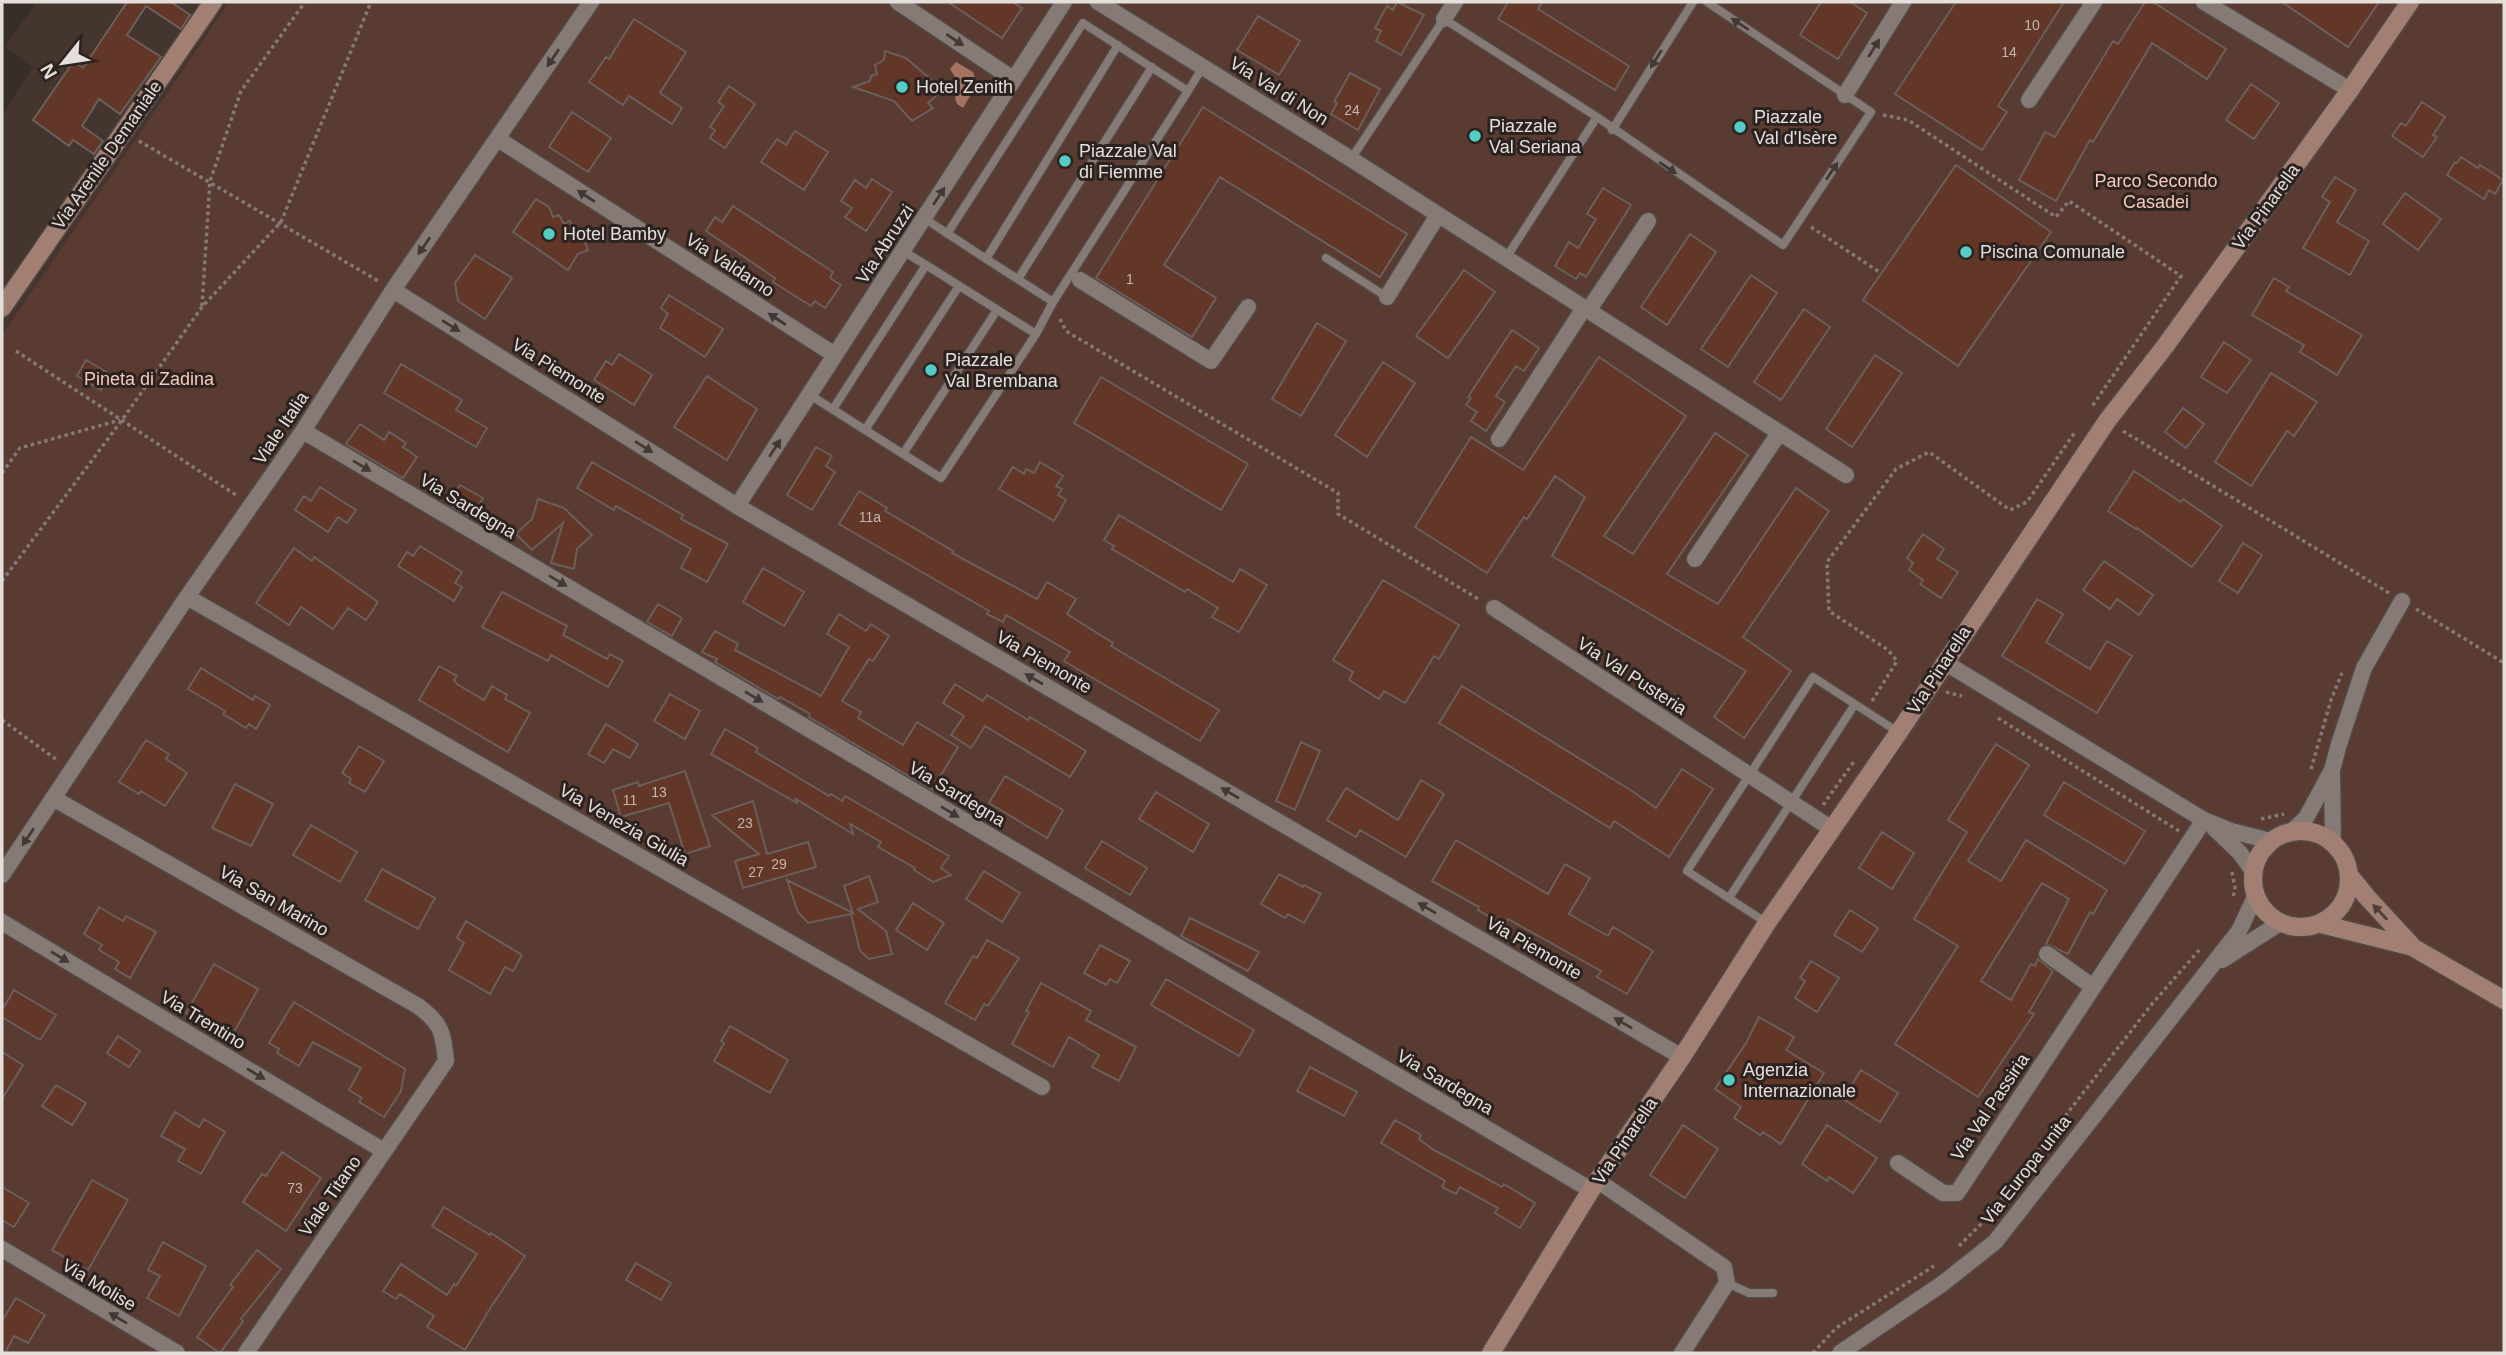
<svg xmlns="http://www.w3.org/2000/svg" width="2506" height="1355" viewBox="0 0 2506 1355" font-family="Helvetica,sans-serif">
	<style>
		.built { fill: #45352f }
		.green { fill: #593b31 }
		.water { fill: #a47361 }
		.building { fill: #633727; stroke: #6a5f5b; stroke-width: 2 }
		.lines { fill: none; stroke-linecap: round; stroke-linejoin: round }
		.lane-casing { stroke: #524a47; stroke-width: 11 }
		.street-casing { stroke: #524a47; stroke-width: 19 }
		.secondary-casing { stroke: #524a47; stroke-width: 21 }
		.path { stroke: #837a77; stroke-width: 3.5; stroke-dasharray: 3.5 3.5; stroke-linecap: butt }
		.lane { stroke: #867a76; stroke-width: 8 }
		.street { stroke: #867a76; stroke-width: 16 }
		.secondary { stroke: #a17f73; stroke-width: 18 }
		.oneway { fill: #423936 }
		.oneway2 { fill: #4f3f39 }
		.poi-dot { fill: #54cdc7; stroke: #2c2320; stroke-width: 2.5 }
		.labels { text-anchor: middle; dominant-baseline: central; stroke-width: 6; stroke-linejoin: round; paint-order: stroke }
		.number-label { font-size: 14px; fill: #c4b5af }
		.poi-label { font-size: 18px; fill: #e5dfdc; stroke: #2c2320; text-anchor: start }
		.street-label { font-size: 18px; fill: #e5dfdc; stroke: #2c2320 }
		.park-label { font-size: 18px; fill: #f9cab9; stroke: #2c2320 }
	</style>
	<rect width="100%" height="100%" fill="#372d29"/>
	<path class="built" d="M37,2H229L2,335V115L33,67L5,46Z"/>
	<path class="green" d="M229,2H2504V1353H2V335Z"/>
	<path class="water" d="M956,62L973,72L977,84L963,108L957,104L955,98L960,85L950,69Z"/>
	<path class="building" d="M127,2H171L190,15L181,29L146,6L127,35L161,57L120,114L99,99L82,126L103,141L94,154L73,140L69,146L33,120L74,61L83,68Z
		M948,2H1012L1022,8L1002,38Z
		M1397,2L1424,15L1401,55L1376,41L1381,31L1375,28L1387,6L1393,10Z
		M1508,2H1542L1538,9L1629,66L1615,90L1498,19Z
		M1821,2H1850L1867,13L1838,59L1800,35Z
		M1956,2H2064L1998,106L2007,112L1982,150L1895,94Z
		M2145,2H2153L2226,49L2207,79L2152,43L2093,142L2090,140L2056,201L2019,180L2045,132L2055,137L2113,41L2118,44Z
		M2282,2H2379L2348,47Z
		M1258,16L1300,41L1279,75L1237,50Z
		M634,19L686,52L660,93L682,108L672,124L629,96L623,105L589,82L606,57L609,59Z
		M885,51L906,58L943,90L928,103L933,108L912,121L894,101L853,87L870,81L871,76L877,74L875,65L884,60Z
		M1350,73L1380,89L1358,130L1331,114L1337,103L1334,102Z
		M2251,84L2279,103L2254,139L2226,120Z
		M729,86L755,104L725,148L710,138L715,130L710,127L724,106L718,102Z
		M2422,102L2445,117L2433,135L2437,137L2423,157L2392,136L2401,123L2406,126Z
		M1203,107L1407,234L1380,277L1220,177L1164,265L1216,298L1192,337L1096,278Z
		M572,112L611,138L588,172L549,147Z
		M795,131L828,152L804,190L761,162L777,139L786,145Z
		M2461,157L2478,168L2480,165L2503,180L2495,194L2489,190L2484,199L2447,175L2455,162L2457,163Z
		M1956,165L2051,232L1958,366L1863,300Z
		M2335,177L2356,190L2337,222L2369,241L2350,275L2303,248L2330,202L2322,197Z
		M872,179L892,192L866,231L845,217L852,208L841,201L855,180L866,188Z
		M1603,188L1631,205L1586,277L1580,273L1576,279L1555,266L1569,242L1578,248L1596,219L1587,214Z
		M2405,193L2441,219L2418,250L2383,224Z
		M536,199L549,207L553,217L559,215L564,224L570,221L574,232L580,230L588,250L578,254L568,270L513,232Z
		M733,206L833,272L830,278L841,285L825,308L815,301L811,306L773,282L775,278L706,231L715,217L722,222Z
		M1690,234L1716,252L1667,325L1641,307Z
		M475,255L512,278L485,319L458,301L455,283Z
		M1464,270L1495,292L1448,358L1416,336Z
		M1751,275L1777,293L1728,367L1701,349Z
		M2274,278L2289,287L2286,291L2362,335L2337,375L2300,352L2304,345L2252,315Z
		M669,295L723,329L705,357L660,328L668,314L661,308Z
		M1804,309L1830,327L1781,400L1754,382Z
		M1317,323L1346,341L1301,416L1272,399Z
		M1512,330L1539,348L1524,371L1516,366L1496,396L1505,402L1486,431L1471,421L1477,412L1466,405L1471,398L1468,397Z
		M2224,342L2251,360L2227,393L2201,377Z
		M619,354L652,375L634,405L594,380L606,361L612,365Z
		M1875,355L1902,373L1852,447L1826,429Z
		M1599,357L1686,416L1604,536L1633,554L1715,433L1748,455L1667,574L1718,604L1796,488L1829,511L1743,637L1791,671L1744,738L1714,717L1746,671L1552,556L1585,497L1555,476L1527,519L1524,517L1487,573L1415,527L1471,437L1523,470Z
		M86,360L110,374L101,390L77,376Z
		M1383,362L1415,383L1367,457L1335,435Z
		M401,364L462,400L456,410L487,428L476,447L384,393Z
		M2271,373L2317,402L2294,436L2287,431L2251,486L2215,462Z
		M707,376L757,409L727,460L674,427Z
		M1101,377L1248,464L1221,510L1074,423Z
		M2183,408L2204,424L2186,448L2165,432Z
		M360,424L384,440L389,432L406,443L403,447L417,457L403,478L346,444Z
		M816,447L832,456L826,466L835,472L812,510L787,495Z
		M592,462L683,515L681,519L728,544L707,582L681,568L691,549L616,506L614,510L577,488Z
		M1040,462L1063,476L1056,486L1062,489L1058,495L1066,500L1054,521L999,489L1013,467L1024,474L1026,469L1034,473Z
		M2134,471L2181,502L2183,499L2222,526L2192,567L2137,528L2136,529L2108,511Z
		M460,485L483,498L471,518L448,504Z
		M320,487L356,510L347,523L338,517L328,532L295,510L304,496L311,501Z
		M859,491L887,508L885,511L953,551L952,553L1037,599L1047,582L1076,599L1067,614L1113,643L1111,646L1219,710L1200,741L1064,661L1070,652L1006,615L1003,622L987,614L989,611L839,524Z
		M538,499L564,508L592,535L577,549L574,569L551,563L563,523L532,550L516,534L532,519Z
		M1119,515L1233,582L1240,569L1267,585L1239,632L1212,617L1218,608L1187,589L1185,592L1112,549L1114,546L1104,540Z
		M1923,534L1944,549L1937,559L1958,572L1941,598L1920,584L1923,580L1909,570L1913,563L1907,558Z
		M2243,543L2262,555L2238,593L2219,581Z
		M420,546L462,572L455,583L462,587L454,601L398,566L407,552L413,556Z
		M294,548L312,561L314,557L378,602L366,620L348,608L333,629L301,607L289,625L256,603Z
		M2104,561L2153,595L2139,615L2117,599L2110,609L2083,590Z
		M763,568L804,592L784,626L743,602Z
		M1383,580L1459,625L1439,659L1434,656L1405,703L1384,691L1379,699L1349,680L1353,672L1333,660Z
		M502,592L567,626L563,635L607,659L610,654L623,661L608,687L551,655L548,661L482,627Z
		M2037,599L2063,614L2046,642L2090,669L2107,641L2132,656L2097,713L2002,656Z
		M658,604L682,618L672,636L647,622Z
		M839,614L866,631L871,624L889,636L873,661L869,659L842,701L861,712L858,718L903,745L917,722L958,747L932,790L809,717L810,714L780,697L778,699L715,662L717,659L702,652L715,631L738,644L735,650L821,696L849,647L827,634Z
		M439,666L457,676L454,680L457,684L484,700L492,686L507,695L505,699L530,713L508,752L419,700Z
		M201,668L253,700L255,696L270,705L256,729L249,724L246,728L223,714L225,711L188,689Z
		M955,684L983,701L987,695L1028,720L1030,717L1086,751L1070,777L985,726L971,748L951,735L964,716L943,703Z
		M1462,686L1632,791L1656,808L1682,769L1713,789L1669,857L1614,821L1610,828L1439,723Z
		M670,694L700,711L685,739L654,721Z
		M606,724L638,744L630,758L613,749L604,763L588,754Z
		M725,729L758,748L756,752L829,796L831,794L842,801L845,796L949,856L941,868L951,875L933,882L914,870L915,868L878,847L881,842L850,824L853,834L796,799L797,803L711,754Z
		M146,740L169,754L166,759L187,773L165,806L141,791L139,794L119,782Z
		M1301,742L1320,751L1295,810L1276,801Z
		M1996,744L2029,765L1968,861L2001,881L2026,840L2107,890L2093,914L2090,912L2068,954L2046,944L2069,899L2042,883L1981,981L2011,1000L2031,964L2035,966L2038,959L2053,971L2029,1012L2034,1014L1978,1097L1895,1044L1958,946L1914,919L1967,832L1948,820Z
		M359,746L384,761L365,792L349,783L351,779L342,773Z
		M685,771L710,846L685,854L669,803L621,817L613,790L638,782L639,786Z
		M1005,776L1063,810L1047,838L989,803Z
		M1421,780L1444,794L1406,857L1360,830L1356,837L1327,820L1346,788L1398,820Z
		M2064,782L2145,831L2125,864L2044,815Z
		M235,784L273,804L251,846L212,828Z
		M1156,792L1209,824L1193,852L1139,819Z
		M753,801L767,854L808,842L816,867L743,888L735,861L759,854L712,815Z
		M311,825L357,852L340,882L293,855Z
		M1882,832L1914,853L1892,889L1859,868Z
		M1456,840L1548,894L1565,864L1590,878L1569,914L1608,936L1613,927L1653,951L1627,994L1597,977L1601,971L1508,919L1505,925L1478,910L1479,907L1432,881Z
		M1102,841L1147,868L1130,895L1085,868Z
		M382,869L435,898L418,929L365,900Z
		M984,871L1020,893L1002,922L966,899Z
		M1279,874L1303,887L1304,885L1321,894L1304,923L1288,914L1285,918L1261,904Z
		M869,876L878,902L858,909L886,931L892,954L869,959L860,951L851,914L808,923L798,912L787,880L853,913L844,886Z
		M913,903L944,923L927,950L896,930Z
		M99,907L123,921L126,916L156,932L130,978L115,969L119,962L99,950L102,945L84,934Z
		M1850,910L1878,928L1862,952L1834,935Z
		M1190,918L1259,952L1248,971L1181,936Z
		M466,921L522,955L513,971L505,967L490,994L449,970L464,943L457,938Z
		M987,940L1019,958L988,1006L984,1004L975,1020L945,1003L973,956L977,958Z
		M1100,945L1130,961L1117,983L1110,979L1106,985L1084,973Z
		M1811,961L1839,978L1817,1012L1795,998L1805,981L1800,978Z
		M214,964L258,989L228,1043L207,1031L211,1026L186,1013Z
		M1166,979L1254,1030L1239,1056L1151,1005Z
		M1041,983L1091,1011L1086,1020L1136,1047L1119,1081L1092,1067L1099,1055L1069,1037L1053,1067L1012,1044L1029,1012L1026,1011Z
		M14,990L56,1015L40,1040L2,1017V1010Z
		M294,1002L405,1069L401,1091L384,1117L359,1102L362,1098L349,1090L361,1068L313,1042L299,1066L277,1053L279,1049L269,1043Z
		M1759,1017L1794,1037L1786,1050L1824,1073L1781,1144L1763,1132L1760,1135L1734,1118L1741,1107L1715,1089L1746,1043Z
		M730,1026L788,1060L770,1093L714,1061L724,1043L721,1041Z
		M118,1036L140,1051L129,1067L107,1053Z
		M2,1052L23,1065L2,1099Z
		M1310,1067L1357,1092L1344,1116L1297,1091Z
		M1861,1070L1898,1093L1880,1122L1843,1099Z
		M56,1085L86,1103L72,1125L42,1106Z
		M175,1112L199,1127L204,1119L225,1132L201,1174L178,1161L185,1149L161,1136Z
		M1395,1120L1421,1135L1419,1139L1432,1149L1502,1187L1504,1184L1535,1203L1520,1228L1495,1213L1498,1208L1460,1187L1456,1194L1442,1187L1445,1181L1381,1143Z
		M1683,1125L1718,1149L1685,1198L1650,1175Z
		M1827,1125L1877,1158L1853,1193L1829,1177L1827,1181L1802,1164Z
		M282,1152L321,1178L286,1231L243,1202L262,1174L266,1176Z
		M92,1180L128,1200L88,1270L52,1250Z
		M2,1187L29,1203L14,1227L2,1220Z
		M444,1207L490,1235L491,1233L525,1256L491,1307L465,1350L427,1327L434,1316L400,1294L396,1299L383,1291L401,1264L447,1295L454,1284L456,1286L477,1254L432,1226Z
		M163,1242L206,1266L179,1316L147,1298L160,1276L148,1270Z
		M257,1250L281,1269L241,1319L243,1321L220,1353L197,1337L233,1287L230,1285Z
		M636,1263L671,1283L661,1300L626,1280Z
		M16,1298L45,1315L28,1343L14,1336L5,1353H2V1321Z"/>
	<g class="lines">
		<defs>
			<path id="lane" d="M1188,91L1203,67
				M1612,130L1693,2
				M1351,159L1444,19L1597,117L1783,245L1871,112L1707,2
				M924,218C967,247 1010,274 1053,302L1188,91L1083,23L947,234
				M903,251L926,265
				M1326,258L1387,297
				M1506,258L1597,117
				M986,259L1118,45
				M1018,279L1152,67
				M1036,334L1053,302
				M810,395L941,478L1036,334L926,265L833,409
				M865,430L959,286
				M903,454L997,310
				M1729,898L1855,704
				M1767,923L1687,871L1813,677L1898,732
				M1727,1283L1749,1293H1773"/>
			<path id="street" d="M898,2L1013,79
				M1098,2L1351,159L1846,475
				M2204,2L2350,90
				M1444,19L1455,2
				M1845,95L1903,2
				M2029,100L2094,2
				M498,139L835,355
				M1080,280L1211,361L1248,307
				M393,290L737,506L1682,1057
				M1387,297L1438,215
				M1588,311L1648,221
				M303,431L1591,1190
				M1499,439L1584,308
				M737,506L1064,2
				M1695,559L1779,433
				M187,597L1042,1087
				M1494,608L1832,829
				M1944,662L2204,820L2231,831L2271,841
				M2332,770L2339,744L2364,668L2402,601
				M53,798L418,1006C442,1024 443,1032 446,1061L246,1353
				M2214,828L2240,853L2253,871
				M2291,832L2306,818L2332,770L2333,843
				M2,875L187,597L303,431L393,290L591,2
				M2,922L384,1151
				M2047,954L2093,987
				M2222,960L2280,923
				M1898,1163L1943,1193H1957L2204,820
				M1598,1181L1724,1267L1727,1283L1682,1353
				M2,1249L177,1353
				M1840,1353L1942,1284L1995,1242L2239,931L2255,897"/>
			<path id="secondary" d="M2,308L213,2
				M2253 879a48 48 0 1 1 96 0a48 48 0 1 1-96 0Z
				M2349,875L2366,896L2414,948L2504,1000
				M2321,924L2413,947
				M1491,1353L1591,1190L1682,1057L1767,923L1899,732L2107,421L2166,345L2350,90L2410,2"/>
		</defs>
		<use href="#lane" class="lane-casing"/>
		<use href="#street" class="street-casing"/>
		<use href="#secondary" class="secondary-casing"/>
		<path class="path" d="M1883,115L1908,120L2056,217L2069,201L2181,276L2091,408
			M139,141L380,282
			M1811,227L1881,273
			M202,306L210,181L241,91L305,2
			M1060,319L1066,331L1338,493V514L1480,600
			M16,351L236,495
			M2123,431L2389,593
			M2,473L20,448L120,420
			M2,581L122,420L202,307L281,222L371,2
			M2416,609L2504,663
			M1946,692L1962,696
			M1872,701L1897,661L1888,650L1829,611L1827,562L1896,469L1929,452L2010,510L2027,502L2075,432
			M1998,718L2179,831
			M2,720L57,760
			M2311,769L2331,700L2342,673
			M1823,805L1855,760
			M2261,819L2284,814
			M2232,872L2235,887L2233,899
			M1959,1246L1983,1222L2152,1004L2201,948
			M1813,1353L1836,1328L1934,1266"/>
		<use href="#lane" class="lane"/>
		<use href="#street" class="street"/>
		<use href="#secondary" class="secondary"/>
	</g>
	<defs><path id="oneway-solid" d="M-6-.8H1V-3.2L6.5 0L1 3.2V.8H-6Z" transform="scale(1.75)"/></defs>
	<g class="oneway">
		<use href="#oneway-solid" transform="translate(1740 24) rotate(-146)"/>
		<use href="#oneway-solid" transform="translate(955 40) rotate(34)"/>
		<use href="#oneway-solid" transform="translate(1874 48) rotate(-58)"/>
		<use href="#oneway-solid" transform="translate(553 58) rotate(124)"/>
		<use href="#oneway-solid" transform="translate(1656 59) rotate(122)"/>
		<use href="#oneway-solid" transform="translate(1668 168) rotate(34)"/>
		<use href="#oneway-solid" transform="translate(1832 171) rotate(-56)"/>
		<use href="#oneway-solid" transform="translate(586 196) rotate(-147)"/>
		<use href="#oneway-solid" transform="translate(939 196) rotate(-57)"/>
		<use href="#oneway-solid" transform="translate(424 246) rotate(125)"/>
		<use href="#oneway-solid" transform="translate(777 319) rotate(-147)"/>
		<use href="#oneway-solid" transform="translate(451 326) rotate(32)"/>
		<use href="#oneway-solid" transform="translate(644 447) rotate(32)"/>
		<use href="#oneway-solid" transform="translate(775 448) rotate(-57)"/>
		<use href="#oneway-solid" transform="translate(362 466) rotate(31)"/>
		<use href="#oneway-solid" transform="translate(558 581) rotate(31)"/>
		<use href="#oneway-solid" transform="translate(1034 679) rotate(-150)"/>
		<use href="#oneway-solid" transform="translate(754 697) rotate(31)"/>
		<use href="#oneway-solid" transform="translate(1230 793) rotate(-150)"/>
		<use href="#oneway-solid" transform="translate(950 812) rotate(31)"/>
		<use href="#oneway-solid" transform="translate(28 837) rotate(124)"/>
		<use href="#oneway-solid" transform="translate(1427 908) rotate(-150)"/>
		<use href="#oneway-solid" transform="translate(60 957) rotate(31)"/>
		<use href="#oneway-solid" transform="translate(1623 1023) rotate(-150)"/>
		<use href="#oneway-solid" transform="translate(256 1074) rotate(31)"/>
		<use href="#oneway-solid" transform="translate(118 1318) rotate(-149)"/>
	</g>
	<use class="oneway2" href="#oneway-solid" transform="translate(2380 912) rotate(-133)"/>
	<g class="poi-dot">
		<circle cx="902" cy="87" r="7"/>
		<circle cx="1740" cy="127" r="7"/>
		<circle cx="1475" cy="136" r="7"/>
		<circle cx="1065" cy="161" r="7"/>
		<circle cx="549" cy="234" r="7"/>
		<circle cx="1966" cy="252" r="7"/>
		<circle cx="931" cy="370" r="7"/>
		<circle cx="1729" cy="1080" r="7"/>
	</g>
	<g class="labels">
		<g class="number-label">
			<text x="2032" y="25">10</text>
			<text x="2009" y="52">14</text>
			<text x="1352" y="110">24</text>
			<text x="1130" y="279">1</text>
			<text x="870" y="517">11a</text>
			<text x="659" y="792">13</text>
			<text x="630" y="800">11</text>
			<text x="745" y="823">23</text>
			<text x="779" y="864">29</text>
			<text x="756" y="872">27</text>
			<text x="295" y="1188">73</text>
		</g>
		<g class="poi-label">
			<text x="916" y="87">Hotel Zenith</text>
			<text x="1754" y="117">Piazzale<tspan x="1754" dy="21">Val d'Isère</tspan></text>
			<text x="1489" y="126">Piazzale<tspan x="1489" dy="21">Val Seriana</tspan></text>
			<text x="1079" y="151">Piazzale Val<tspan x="1079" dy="21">di Fiemme</tspan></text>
			<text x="563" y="234">Hotel Bamby</text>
			<text x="1980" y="252">Piscina Comunale</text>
			<text x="945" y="360">Piazzale<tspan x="945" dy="21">Val Brembana</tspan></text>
			<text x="1743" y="1070">Agenzia<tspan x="1743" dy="21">Internazionale</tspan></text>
		</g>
		<g class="street-label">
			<text transform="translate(1279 91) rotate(32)">Via Val di Non</text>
			<text transform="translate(107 155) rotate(-55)">Via Arenile Demaniale</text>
			<text transform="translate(2266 207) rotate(-54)">Via Pinarella</text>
			<text transform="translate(885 244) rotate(-57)">Via Abruzzi</text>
			<text transform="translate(730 265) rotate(33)">Via Valdarno</text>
			<text transform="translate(559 371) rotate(32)">Via Piemonte</text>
			<text transform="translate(281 428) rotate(-56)">Viale Italia</text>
			<text transform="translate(468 506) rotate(31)">Via Sardegna</text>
			<text transform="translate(1044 662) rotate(30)">Via Piemonte</text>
			<text transform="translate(1939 670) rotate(-57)">Via Pinarella</text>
			<text transform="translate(1632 676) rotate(33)">Via Val Pusteria</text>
			<text transform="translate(957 794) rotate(31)">Via Sardegna</text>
			<text transform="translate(624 825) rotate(30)">Via Venezia Giulia</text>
			<text transform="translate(274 901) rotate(30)">Via San Marino</text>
			<text transform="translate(1534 948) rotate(30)">Via Piemonte</text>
			<text transform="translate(203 1020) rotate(31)">Via Trentino</text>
			<text transform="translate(1445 1082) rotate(31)">Via Sardegna</text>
			<text transform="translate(1990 1107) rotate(-56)">Via Val Passiria</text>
			<text transform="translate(1625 1141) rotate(-56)">Via Pinarella</text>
			<text transform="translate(2026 1170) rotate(-52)">Via Europa unita</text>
			<text transform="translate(330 1196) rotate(-55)">Viale Titano</text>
			<text transform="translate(99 1285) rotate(31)">Via Molise</text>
		</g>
		<g class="park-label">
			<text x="2156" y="181">Parco Secondo<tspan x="2156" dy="21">Casadei</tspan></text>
			<text x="149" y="379">Pineta di Zadina</text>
		</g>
	</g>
	<rect width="2506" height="1355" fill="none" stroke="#e5dfdc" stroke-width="7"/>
	<g transform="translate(63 63) rotate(240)" stroke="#2c2320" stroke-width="5" paint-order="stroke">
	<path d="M0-5L12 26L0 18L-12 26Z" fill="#e5dfdc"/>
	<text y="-10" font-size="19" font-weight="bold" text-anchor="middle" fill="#e5dfdc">N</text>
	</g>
</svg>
